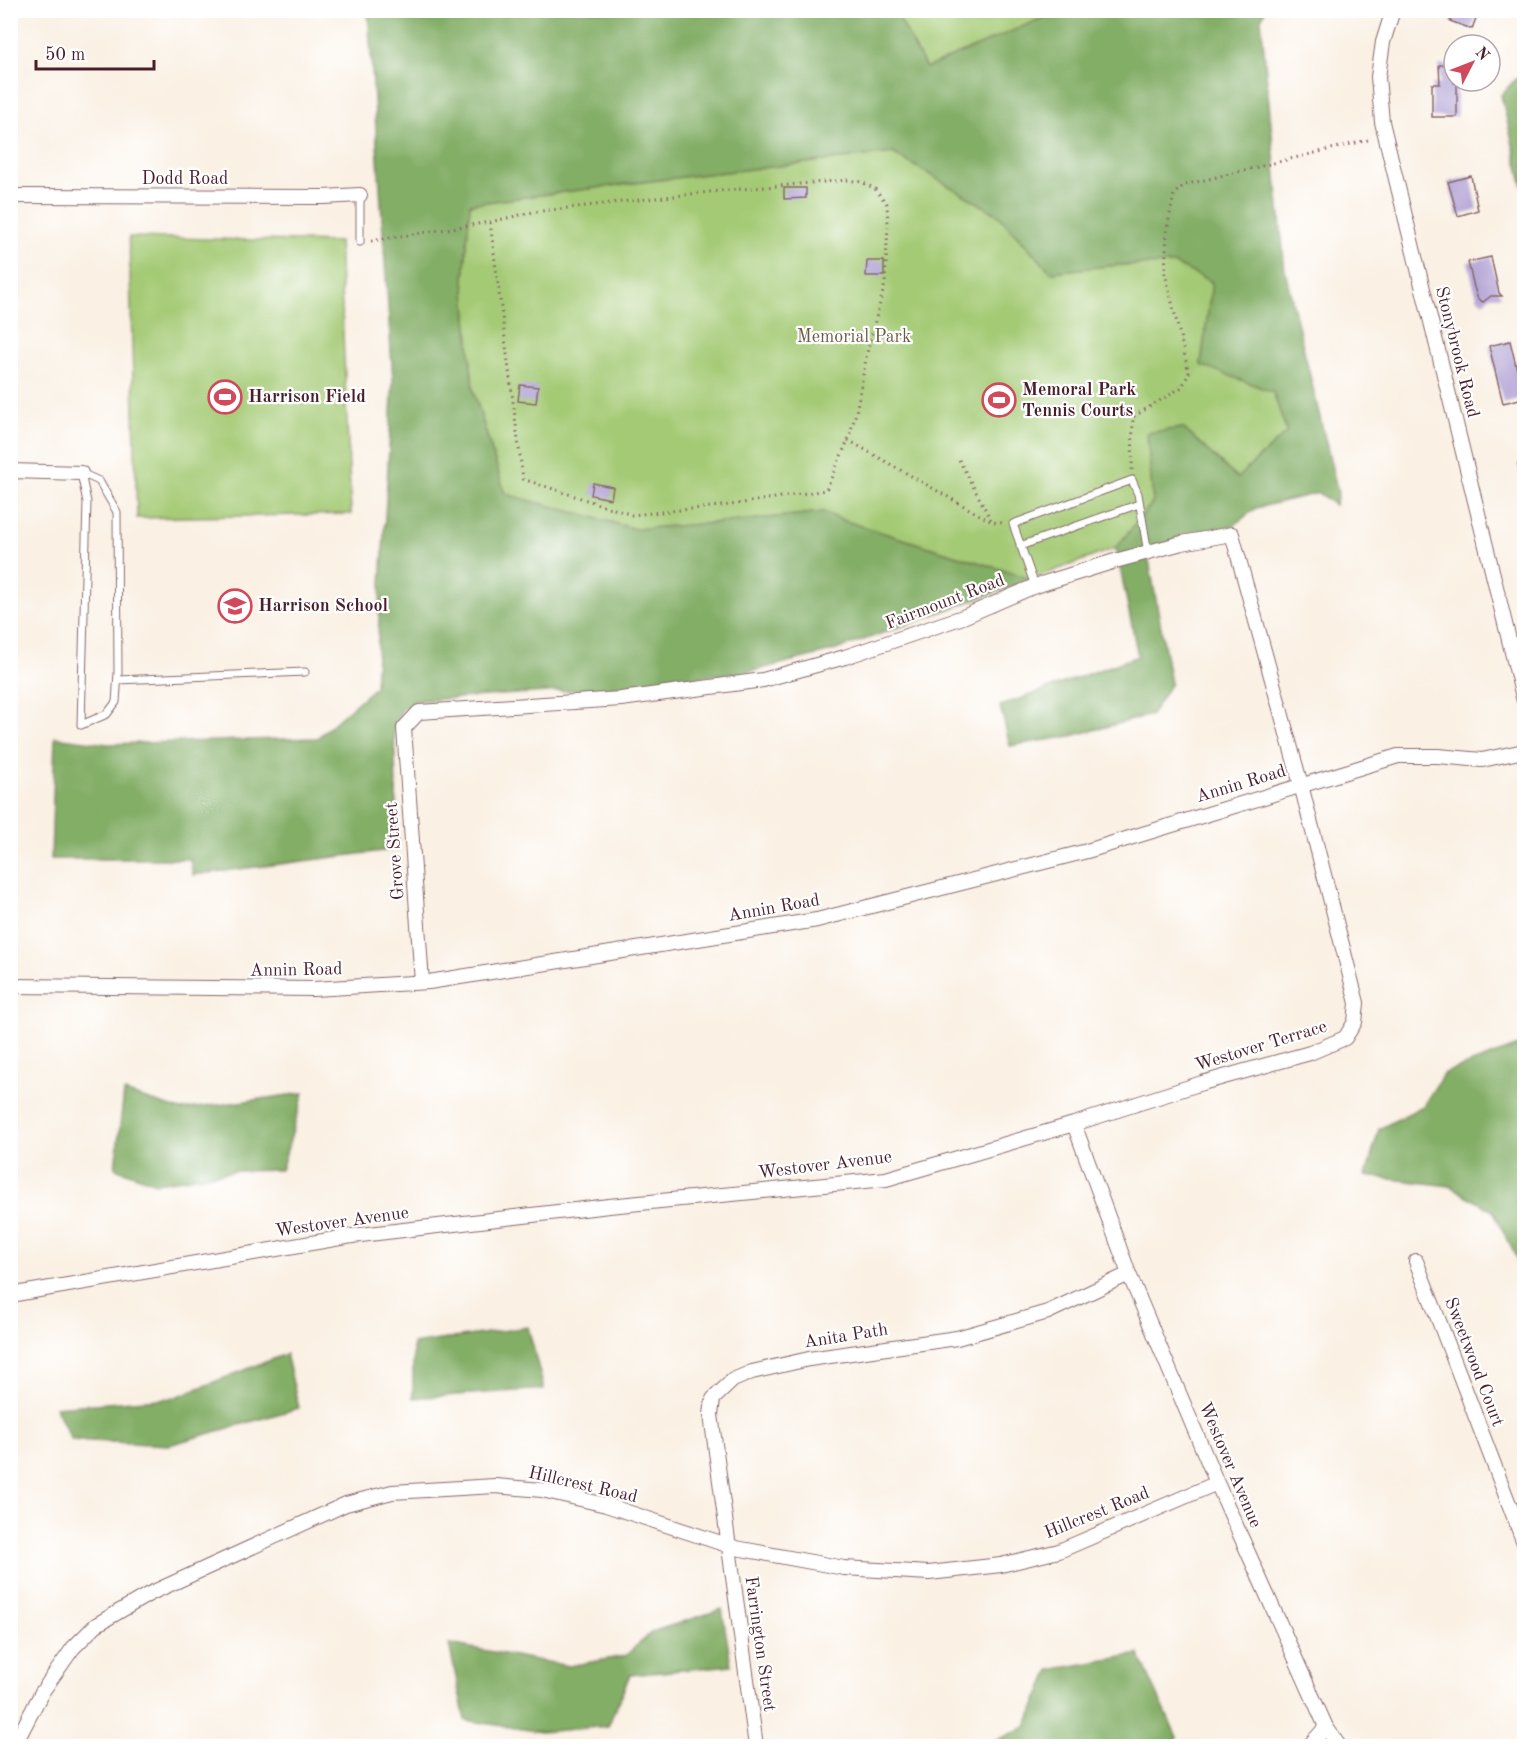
<svg xmlns="http://www.w3.org/2000/svg" width="1535" height="1757" viewBox="0 0 1535 1757" font-family="'Old Standard TT',serif">
	<style>
		.green { fill: #a4ca75; stroke: #777450; stroke-width: 1.5 }
		.forest { fill: #83ae66; stroke: #666648; stroke-width: 1.5 }
		.building { fill: #b4a5d6 }
		.lines { fill: none; stroke-linecap: round; stroke-linejoin: round }
		.lane-casing { stroke: #88686b; stroke-width: 9 }
		.street-casing { stroke: #88686b; stroke-width: 16 }
		.path { stroke: #88686b; stroke-width: 3; stroke-dasharray: 1.5 4.5; stroke-linecap: butt }
		.lane { stroke: #fff; stroke-width: 7 }
		.street { stroke: #fff; stroke-width: 14 }
		.labels { text-anchor: middle; dominant-baseline: central; stroke-width: 4.5; stroke-linejoin: round; paint-order: stroke }
		.street-label { font-size: 18px; fill: #4a1f2b; stroke: #fff }
		.park-label { font-size: 18px; fill: #6a5b45; stroke: #fff }
		.poi-label { font-size: 18px; font-weight: bold; fill: #4a1f2b; stroke: #fff; text-anchor: start }
	</style>
	<rect width="100%" height="100%" fill="#fff"/>
	<filter id="ink" filterUnits="userSpaceOnUse"><feTurbulence type="fractalNoise" baseFrequency=".0167" numOctaves="2"/><feDisplacementMap in="SourceGraphic" scale="12" xChannelSelector="R" yChannelSelector="G"/><feConvolveMatrix kernelMatrix="1 2 1 2 8 2 1 2 1" color-interpolation-filters="sRGB"/></filter>
	<filter id="wash" filterUnits="userSpaceOnUse"><feTurbulence type="fractalNoise" baseFrequency=".008" numOctaves="4" result="noise"/><feDisplacementMap in="SourceGraphic" scale="24" xChannelSelector="R" yChannelSelector="G"/><feGaussianBlur stdDeviation="1.35" result="paint"/><feColorMatrix in="noise" values="0 0 0 0 0 0 0 0 0 0 0 0 0 0 0 0 0 1.4 0 .05"/><feComposite in="paint" operator="in"/></filter>
	<g filter="url(#wash)">
		<rect width="100%" height="100%" fill="#faf0e3"/>
		<path class="green" d="M895,11H1059L926,68Z
			M893,153L997,214L1051,272L1117,265L1175,264L1212,282L1201,364L1273,392L1287,432L1237,478L1183,428L1147,433L1153,502L1116,548L1032,579L845,521L823,512L740,521L636,529L505,494L473,390L464,280L470,204L698,175Z
			M129,237L339,242L351,514L137,518Z"/>
		<path class="forest" d="M368,11H895L926,68L1059,11H1265L1261,19L1285,271L1338,493L1335,505L1318,493L1256,508L1233,526L1183,534L1148,555L1171,683L1151,715L1071,736L1010,746L1000,706L1138,656L1116,548L1153,502L1147,433L1183,428L1237,478L1287,432L1273,392L1201,365L1212,282L1175,264L1117,265L1051,272L997,214L893,153L698,175L470,204L464,280L473,390L505,494L636,529L740,521L823,512L845,521L1032,579L836,650L757,670L620,687L414,701L402,710L394,727L398,849L193,875L190,859H51L55,737L108,744L317,738L375,687L393,380Z
			M1524,70V191L1501,95Z
			M1521,1045L1524,1081V1273L1493,1211L1450,1186L1366,1176L1379,1129L1423,1106L1444,1073Z
			M124,1092L181,1110L304,1093L281,1170L235,1171L156,1183L115,1168Z
			M528,1327L544,1389L413,1398V1344Z
			M286,1354L299,1408L169,1445L72,1440L55,1407L173,1398Z
			M722,1609L731,1665L630,1675L608,1726L541,1732L465,1720L449,1644L569,1666L625,1656L652,1632Z
			M1139,1654L1177,1737L1174,1746H983L1026,1727L1050,1670Z"/>
		<g id="blocks">
			<path class="building" d="M1454,10H1479L1472,29L1450,21Z
				M1439,65H1454V83H1457V117H1432V84H1440Z
				M1471,176L1478,210L1458,216L1448,182Z
				M784,188H806V198L784,199Z
				M1491,257L1499,293L1502,296H1491L1483,302L1478,299L1474,287L1468,262Z
				M867,261H884V276H866Z
				M1510,341L1517,370L1524,369V380L1522,381L1524,398L1503,403L1489,346Z
				M520,385L538,387L536,403L518,401Z
				M1524,462V487L1518,464Z
				M593,483L613,487L611,499L591,495Z"/>
		</g>
	</g>
	<g filter="url(#ink)">
		<use href="#blocks" fill-opacity="0" stroke="#88686b" stroke-width="1.5"/>
		<g class="lines">
			<defs>
				<path id="lane" d="M360,195V242
					M81,473L99,481L117,512L118,673L116,702L107,714L81,725L87,502Z
					M1020,546L1139,504
					M1035,586L1013,524L1132,480L1138,494L1148,553
					M118,680L305,672"/>
				<path id="street" d="M1393,10L1383,42L1378,77L1382,122L1524,701
					M10,196L324,197L360,195
					M10,471L81,473
					M10,986L314,989L429,982L817,920L1087,851L1398,756H1438L1482,760L1524,751
					M1074,1124L1129,1274L1217,1483L1326,1727L1339,1746
					M1416,1261L1524,1543
					M10,1295L352,1236L609,1206L886,1179L1074,1124L1202,1083L1310,1053L1345,1038L1355,1022L1357,1003L1301,785L1232,534L1182,543L1115,561L1035,586L963,617L845,657L763,680L621,699L419,712L404,728L422,982
					M14,1746L42,1692L73,1648L96,1625L149,1594L346,1504L392,1492L495,1486L542,1490L606,1505L736,1548L844,1568L929,1573L1001,1565L1059,1551L1217,1483
					M756,1746L711,1415L713,1399L733,1380L752,1372L809,1359L957,1338L1048,1312L1129,1274
					M1309,1746L1326,1727"/>
			</defs>
			<use href="#lane" class="lane-casing"/>
			<use href="#street" class="street-casing"/>
			<path class="path" d="M371,241L490,222L533,212L718,191L847,180L862,182L875,189L887,204L888,224L885,284L868,348L856,413L848,440L826,490L730,505L632,515L523,479L490,222
				M848,440L992,522L1004,523
				M959,460L991,520
				M1132,470L1133,417L1182,387L1189,373L1165,273L1167,230L1174,194L1184,185L1372,139"/>
			<use href="#lane" class="lane"/>
			<use href="#street" class="street"/>
		</g>
	</g>
	<defs>
		<symbol id="stadium-ring" viewBox="-11 -11 22 22"><circle r="9.5" fill="#fff" stroke="#d1495b" stroke-width="1.5"/><path d="M0-5a6.5 5 0 1 0 0 10a6.5 5 0 1 0 0-10ZM-3.5-1.8h7v3.6h-7Z" fill="#d1495b"/></symbol>
		<symbol id="school-ring" viewBox="-11 -11 22 22"><circle r="9.5" fill="#fff" stroke="#d1495b" stroke-width="1.5"/><path d="M0-5L7-2L0 1L-7-2ZM-4 1L0 2.5L4 1V4Q0 6-4 4Z" fill="#d1495b"/></symbol>
	</defs>
	<g fill-rule="evenodd">
		<use href="#stadium-ring" x="206" y="378" width="38" height="38"/>
		<use href="#stadium-ring" x="980" y="381" width="38" height="38"/>
		<use href="#school-ring" x="216" y="587" width="38" height="38"/>
	</g>
	<g class="labels">
		<g class="street-label">
			<text x="185" y="179">Dodd Road</text>
			<text transform="translate(1457 352) rotate(76)">Stonybrook Road</text>
			<text transform="translate(945 602) rotate(-21)">Fairmount Road</text>
			<text transform="translate(1241 784) rotate(-17)">Annin Road</text>
			<text transform="translate(395 851) rotate(-94)">Grove Street</text>
			<text transform="translate(774 908) rotate(-10)">Annin Road</text>
			<text transform="translate(296 970) rotate(-1)">Annin Road</text>
			<text transform="translate(1261 1046) rotate(-17)">Westover Terrace</text>
			<text transform="translate(825 1165) rotate(-7)">Westover Avenue</text>
			<text transform="translate(342 1222) rotate(-8)">Westover Avenue</text>
			<text transform="translate(846 1336) rotate(-9)">Anita Path</text>
			<text transform="translate(1474 1362) rotate(69)">Sweetwood Court</text>
			<text transform="translate(1230 1465) rotate(67)">Westover Avenue</text>
			<text transform="translate(583 1485) rotate(13)">Hillcrest Road</text>
			<text transform="translate(1097 1513) rotate(-22)">Hillcrest Road</text>
			<text transform="translate(760 1644) rotate(82)">Farrington Street</text>
		</g>
		<g class="park-label">
			<text x="854" y="337">Memorial Park</text>
		</g>
		<g class="poi-label">
			<text x="1022" y="390">Memoral Park<tspan x="1022" dy="21">Tennis Courts</tspan></text>
			<text x="248" y="397">Harrison Field</text>
			<text x="258" y="606">Harrison School</text>
		</g>
	</g>
	<rect width="1535" height="1757" fill="none" stroke="#fff" stroke-width="36"/>
	<g transform="translate(1472 63) rotate(48)"><circle r="28" fill="#ffffff" stroke="#b7a5aa" stroke-width="1.5"/>
	<path d="M0-4.5L10 22L0 15L-10 22Z" fill="#d1495b"/>
	<text y="-9" font-size="16" font-weight="bold" text-anchor="middle" fill="#4a1f2b">N</text>
	</g>
	<path d="M36 60v9h118v-9" fill="none" stroke="#4a1f2b" stroke-width="3"/>
	<text x="45" y="60" font-size="18" fill="#4a1f2b" stroke="#ffffff" stroke-width="4.5" paint-order="stroke">50 m</text>
</svg>
